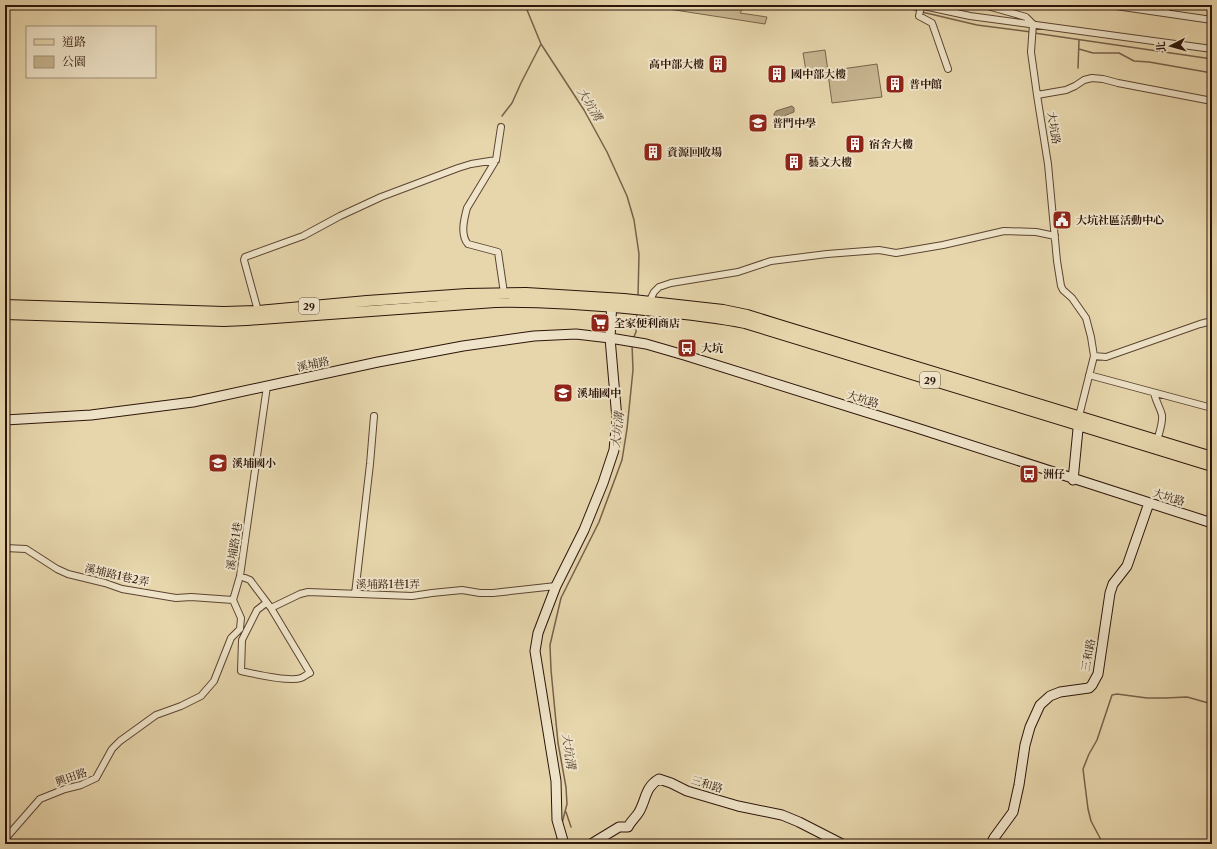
<svg xmlns="http://www.w3.org/2000/svg" width="1217" height="849" viewBox="0 0 1217 849" font-family="'Libre Caslon Text','Noto Serif TC',serif">
	<style>
		.park { fill: #c7b590; stroke: #7a644c }
		.water { fill: #a79475; stroke: #76614a }
		.lines { fill: none; stroke-linecap: round; stroke-linejoin: round }
		.stream { stroke: #76614a; stroke-width: 1.5 }
		.street-casing { stroke: #5b4432; stroke-width: 8 }
		.secondary-casing { stroke: #2c1409; stroke-width: 11 }
		.primary-casing { stroke: #2c1409; stroke-width: 12 }
		.street { stroke: #efe4c9; stroke-width: 6 }
		.secondary { stroke: #efe4c9; stroke-width: 9 }
		.primary { stroke: #e7d6ac; stroke-width: 10 }
		.labels { text-anchor: middle; dominant-baseline: central; stroke-width: 4; stroke-linejoin: round; paint-order: stroke }
		.shield { fill: #efe4c9; stroke: #665243; stroke-width: 1 }
		.shield-label { font-size: 10px; font-weight: bold; fill: #2c1409 }
		.poi-label { font-size: 11px; font-weight: bold; fill: #2c1409; stroke: #efe4c9; text-anchor: start }
		.street-label { font-size: 11px; fill: #2c1409; stroke: #efe4c9 }
		.water-label { font-size: 12px; font-style: italic; fill: #5d4734; stroke: #efe4c9 }
	</style>
	<rect width="100%" height="100%" fill="#e7d6ac"/>
	<filter id="stains"><feTurbulence type="fractalNoise" baseFrequency=".005" numOctaves="4"/><feColorMatrix values="0 0 0 0 .2 0 0 0 0 .09 0 0 0 0 .02 0 0 0 .5 -.17"/></filter>
	<radialGradient id="worn" r=".72"><stop offset=".6" stop-color="#630" stop-opacity="0"/><stop offset="1" stop-color="#630" stop-opacity=".3"/></radialGradient>
	<path class="park" d="M662,5H745L740,13L767,17L765,24L662,8Z
		M825,50L828,71L877,64L882,97L832,103L828,74L807,77L803,53Z"/>
	<path class="water" d="M792,106L794,108V112C792,113 787,114 785,116C781,120 781,123 775,120L774,114L776,111Z"/>
	<g class="lines">
		<path class="stream" d="M525,5L541,44L584,110L607,152L627,196L634,220L639,254L638,297
			M897,5L919,11
			M922,12L977,25L1031,32
			M1034,33L1212,59
			M1079,49L1093,53H1119L1134,61L1149,62L1212,73
			M1078,68L1079,40
			M502,116L512,103L521,83L541,44
			M633,339L636,332L637,313
			M566,812L571,827
			M562,823L567,804L566,787L558,743L551,670L550,645L561,598L599,522L622,460L627,429L633,370L632,344
			M555,844L558,836
			M1100,844L1101,840L1091,821L1088,809L1083,769L1089,754L1097,740L1112,695L1117,694L1147,698H1165L1187,697L1212,704"/>
		<defs>
			<path id="street" d="M919,5L970,16L1212,49
				M984,5L1026,17L1033,24
				M1109,5L1212,20
				M921,6L919,16L932,23L948,69
				M1165,13L1168,5
				M1033,24L1031,52L1037,95L1048,164L1057,261L1061,286L1063,290L1072,298L1086,318L1091,337L1094,356L1079,416
				M1037,95L1066,90L1075,86L1084,80L1092,78L1103,79L1118,83L1212,101
				M501,127L496,160L467,208C464,219 460,235 468,244L498,252L504,293
				M650,304L651,298L654,292L659,287L671,283L738,272L771,261L827,254L879,250L896,253L943,245L1004,231L1036,232L1055,236
				M258,311L244,260L245,257L303,236L340,216L381,197L458,168L471,164L496,160
				M1094,356L1106,357L1200,324L1212,321
				M1089,375L1212,408
				M1154,393C1156,402 1160,407 1162,415C1163,423 1159,433 1157,441
				M5,548L26,549L57,569L68,574L105,583L122,589L176,598L191,597L233,600
				M240,576L250,580L271,608L310,673C307,674 304,677 301,678C290,682 254,674 241,671L242,640L257,610L266,603
				M355,594L370,464L374,416
				M271,608L300,594L308,592L412,596L432,593L462,590L480,593H493L556,586
				M5,839L40,799L65,789L81,785L96,778L112,749L120,741L156,715L181,706L201,696L214,681L231,638L240,629L241,618L233,600L240,576L267,386"/>
			<path id="secondary" d="M5,420L91,415L193,402L378,362L463,346L534,336L576,334L610,338L646,344L684,355L917,428L1212,523
				M1073,480L1079,419
				M564,844L557,820L556,781L535,651L538,633L556,586L584,530L603,483L614,450L617,419L610,338L612,301
				M591,844L619,827H628C631,821 636,817 639,812C646,800 645,787 659,779L671,783L687,791L738,806L782,815L799,822L842,844
				M991,844L994,838L1013,812L1019,785L1025,745L1030,727L1040,705L1050,696L1060,692L1089,688L1092,685L1098,674L1110,593L1113,584L1127,566L1149,503"/>
			<path id="primary" d="M5,305L224,312L258,311L367,301L467,294L526,293L624,299L723,310L747,315L776,324L1212,457
				M5,314L224,321L247,320L495,302C545,301 595,305 645,310C678,313 712,316 745,323L1212,466"/>
		</defs>
		<use href="#street" class="street-casing"/>
		<use href="#secondary" class="secondary-casing"/>
		<use href="#primary" class="primary-casing"/>
		<use href="#street" class="street"/>
		<use href="#secondary" class="secondary"/>
		<use href="#primary" class="primary"/>
	</g>
	<defs>
		<symbol id="building-square" viewBox="-11 -11 22 22"><rect x="-9" y="-9" width="18" height="18" rx="4" fill="#8f2418" stroke="#efe4c9"/><path d="M-4-6H4V6H1V3H-1V6H-4ZM-2.5-4.3h1.7v1.8h-1.7ZM.8-4.3h1.7v1.8H.8ZM-2.5-1h1.7V.8h-1.7ZM.8-1h1.7V.8H.8Z" fill="#fff"/></symbol>
		<symbol id="school-square" viewBox="-11 -11 22 22"><rect x="-9" y="-9" width="18" height="18" rx="4" fill="#8f2418" stroke="#efe4c9"/><path d="M0-5L7-2L0 1L-7-2ZM-4 1L0 2.5L4 1V4Q0 6-4 4Z" fill="#fff"/></symbol>
		<symbol id="civic-square" viewBox="-11 -11 22 22"><rect x="-9" y="-9" width="18" height="18" rx="4" fill="#8f2418" stroke="#efe4c9"/><path d="M-.6-6.5H3V-4.5H.6V-3L4-1V1h2V6H-6V1h2V-1L-.6-3ZM-1.2 2.5V6h2.4V2.5Z" fill="#fff"/></symbol>
		<symbol id="supermarket-square" viewBox="-11 -11 22 22"><rect x="-9" y="-9" width="18" height="18" rx="4" fill="#8f2418" stroke="#efe4c9"/><path d="M-6-5.5h2.5l.6 2H6L4.5 2H-2.5L-4.4-4H-6ZM-1.5 3.2a1.3 1.3 0 1 0 .1 0ZM3 3.2a1.3 1.3 0 1 0 .1 0Z" fill="#fff"/></symbol>
		<symbol id="bus-square" viewBox="-11 -11 22 22"><rect x="-9" y="-9" width="18" height="18" rx="4" fill="#8f2418" stroke="#efe4c9"/><path d="M-5-6H5V4H4V6H2V4H-2V6H-4V4H-5ZM-3.5-4V0h7V-4ZM-3.5 1.2v1.5H-2V1.2ZM2 1.2v1.5H3.5V1.2Z" fill="#fff"/></symbol>
	</defs>
	<g fill-rule="evenodd">
		<use href="#building-square" x="707" y="53" width="22" height="22"/>
		<use href="#building-square" x="766" y="63" width="22" height="22"/>
		<use href="#building-square" x="884" y="73" width="22" height="22"/>
		<use href="#school-square" x="747" y="112" width="22" height="22"/>
		<use href="#building-square" x="844" y="133" width="22" height="22"/>
		<use href="#building-square" x="642" y="141" width="22" height="22"/>
		<use href="#building-square" x="783" y="151" width="22" height="22"/>
		<use href="#civic-square" x="1051" y="209" width="22" height="22"/>
		<use href="#supermarket-square" x="589" y="312" width="22" height="22"/>
		<use href="#bus-square" x="676" y="337" width="22" height="22"/>
		<use href="#school-square" x="552" y="382" width="22" height="22"/>
		<use href="#school-square" x="207" y="452" width="22" height="22"/>
		<use href="#bus-square" x="1018" y="463" width="22" height="22"/>
	</g>
	<g class="labels">
		<g class="shield">
			<rect x="299" y="298" width="20" height="16" rx="3"/>
			<rect x="920" y="372" width="20" height="16" rx="3"/>
		</g>
		<g class="shield-label">
			<text x="309" y="306">29</text>
			<text x="930" y="380">29</text>
		</g>
		<g class="poi-label">
			<text x="704" y="64" text-anchor="end">高中部大樓</text>
			<text x="791" y="74">國中部大樓</text>
			<text x="909" y="84">普中館</text>
			<text x="772" y="123">普門中學</text>
			<text x="869" y="144">宿舍大樓</text>
			<text x="667" y="152">資源回收場</text>
			<text x="808" y="162">藝文大樓</text>
			<text x="1076" y="220">大坑社區活動中心</text>
			<text x="614" y="323">全家便利商店</text>
			<text x="701" y="348">大坑</text>
			<text x="577" y="393">溪埔國中</text>
			<text x="232" y="463">溪埔國小</text>
			<text x="1043" y="474">洲仔</text>
		</g>
		<g class="street-label">
			<text transform="translate(1054 128) rotate(81)">大坑路</text>
			<text transform="translate(313 364) rotate(-12)">溪埔路</text>
			<text transform="translate(863 399) rotate(17)">大坑路</text>
			<text transform="translate(1169 497) rotate(17)">大坑路</text>
			<text transform="translate(234 546) rotate(-81)">溪埔路1巷</text>
			<text transform="translate(117 575) rotate(13)">溪埔路1巷2弄</text>
			<text x="388" y="584">溪埔路1巷1弄</text>
			<text transform="translate(1088 655) rotate(-80)">三和路</text>
			<text transform="translate(71 777) rotate(-19)">興田路</text>
			<text transform="translate(707 784) rotate(17)">三和路</text>
		</g>
		<g class="water-label">
			<text transform="translate(590 104) rotate(59)">大坑溝</text>
			<text transform="translate(617 430) rotate(-83)">大坑溝</text>
			<text transform="translate(569 751) rotate(82)">大坑溝</text>
		</g>
	</g>
	<rect width="1217" height="849" fill="none" stroke="#e7d6ac" stroke-width="20"/>
	<rect x="6" y="6" width="1205" height="837" fill="none" stroke="#2c1409" stroke-width="2"/>
	<rect x="10" y="10" width="1197" height="829" fill="none" stroke="#2c1409"/>
	<rect x="26" y="26" width="130" height="52" fill="#efe4c9" stroke="#a1917c"/>
	<rect x="34" y="39" width="20" height="6" fill="#e7d6ac" stroke="#a1917c"/>
	<text x="62" y="46" font-size="12" fill="#2c1409">道路</text>
	<rect x="34" y="56" width="20" height="12" fill="#c7b590" stroke="#a1917c"/>
	<text x="62" y="66" font-size="12" fill="#2c1409">公園</text>
	<g transform="translate(1171 46) rotate(264)" stroke="#efe4c9" stroke-width="3" paint-order="stroke">
	<path d="M0-3L7 15L0 10L-7 15Z" fill="#2c1409"/>
	<text y="-6" font-size="11" font-weight="bold" text-anchor="middle" fill="#2c1409">北</text>
	</g>
	<rect width="100%" height="100%" filter="url(#stains)"/>
	<rect width="100%" height="100%" fill="url(#worn)"/>
</svg>
